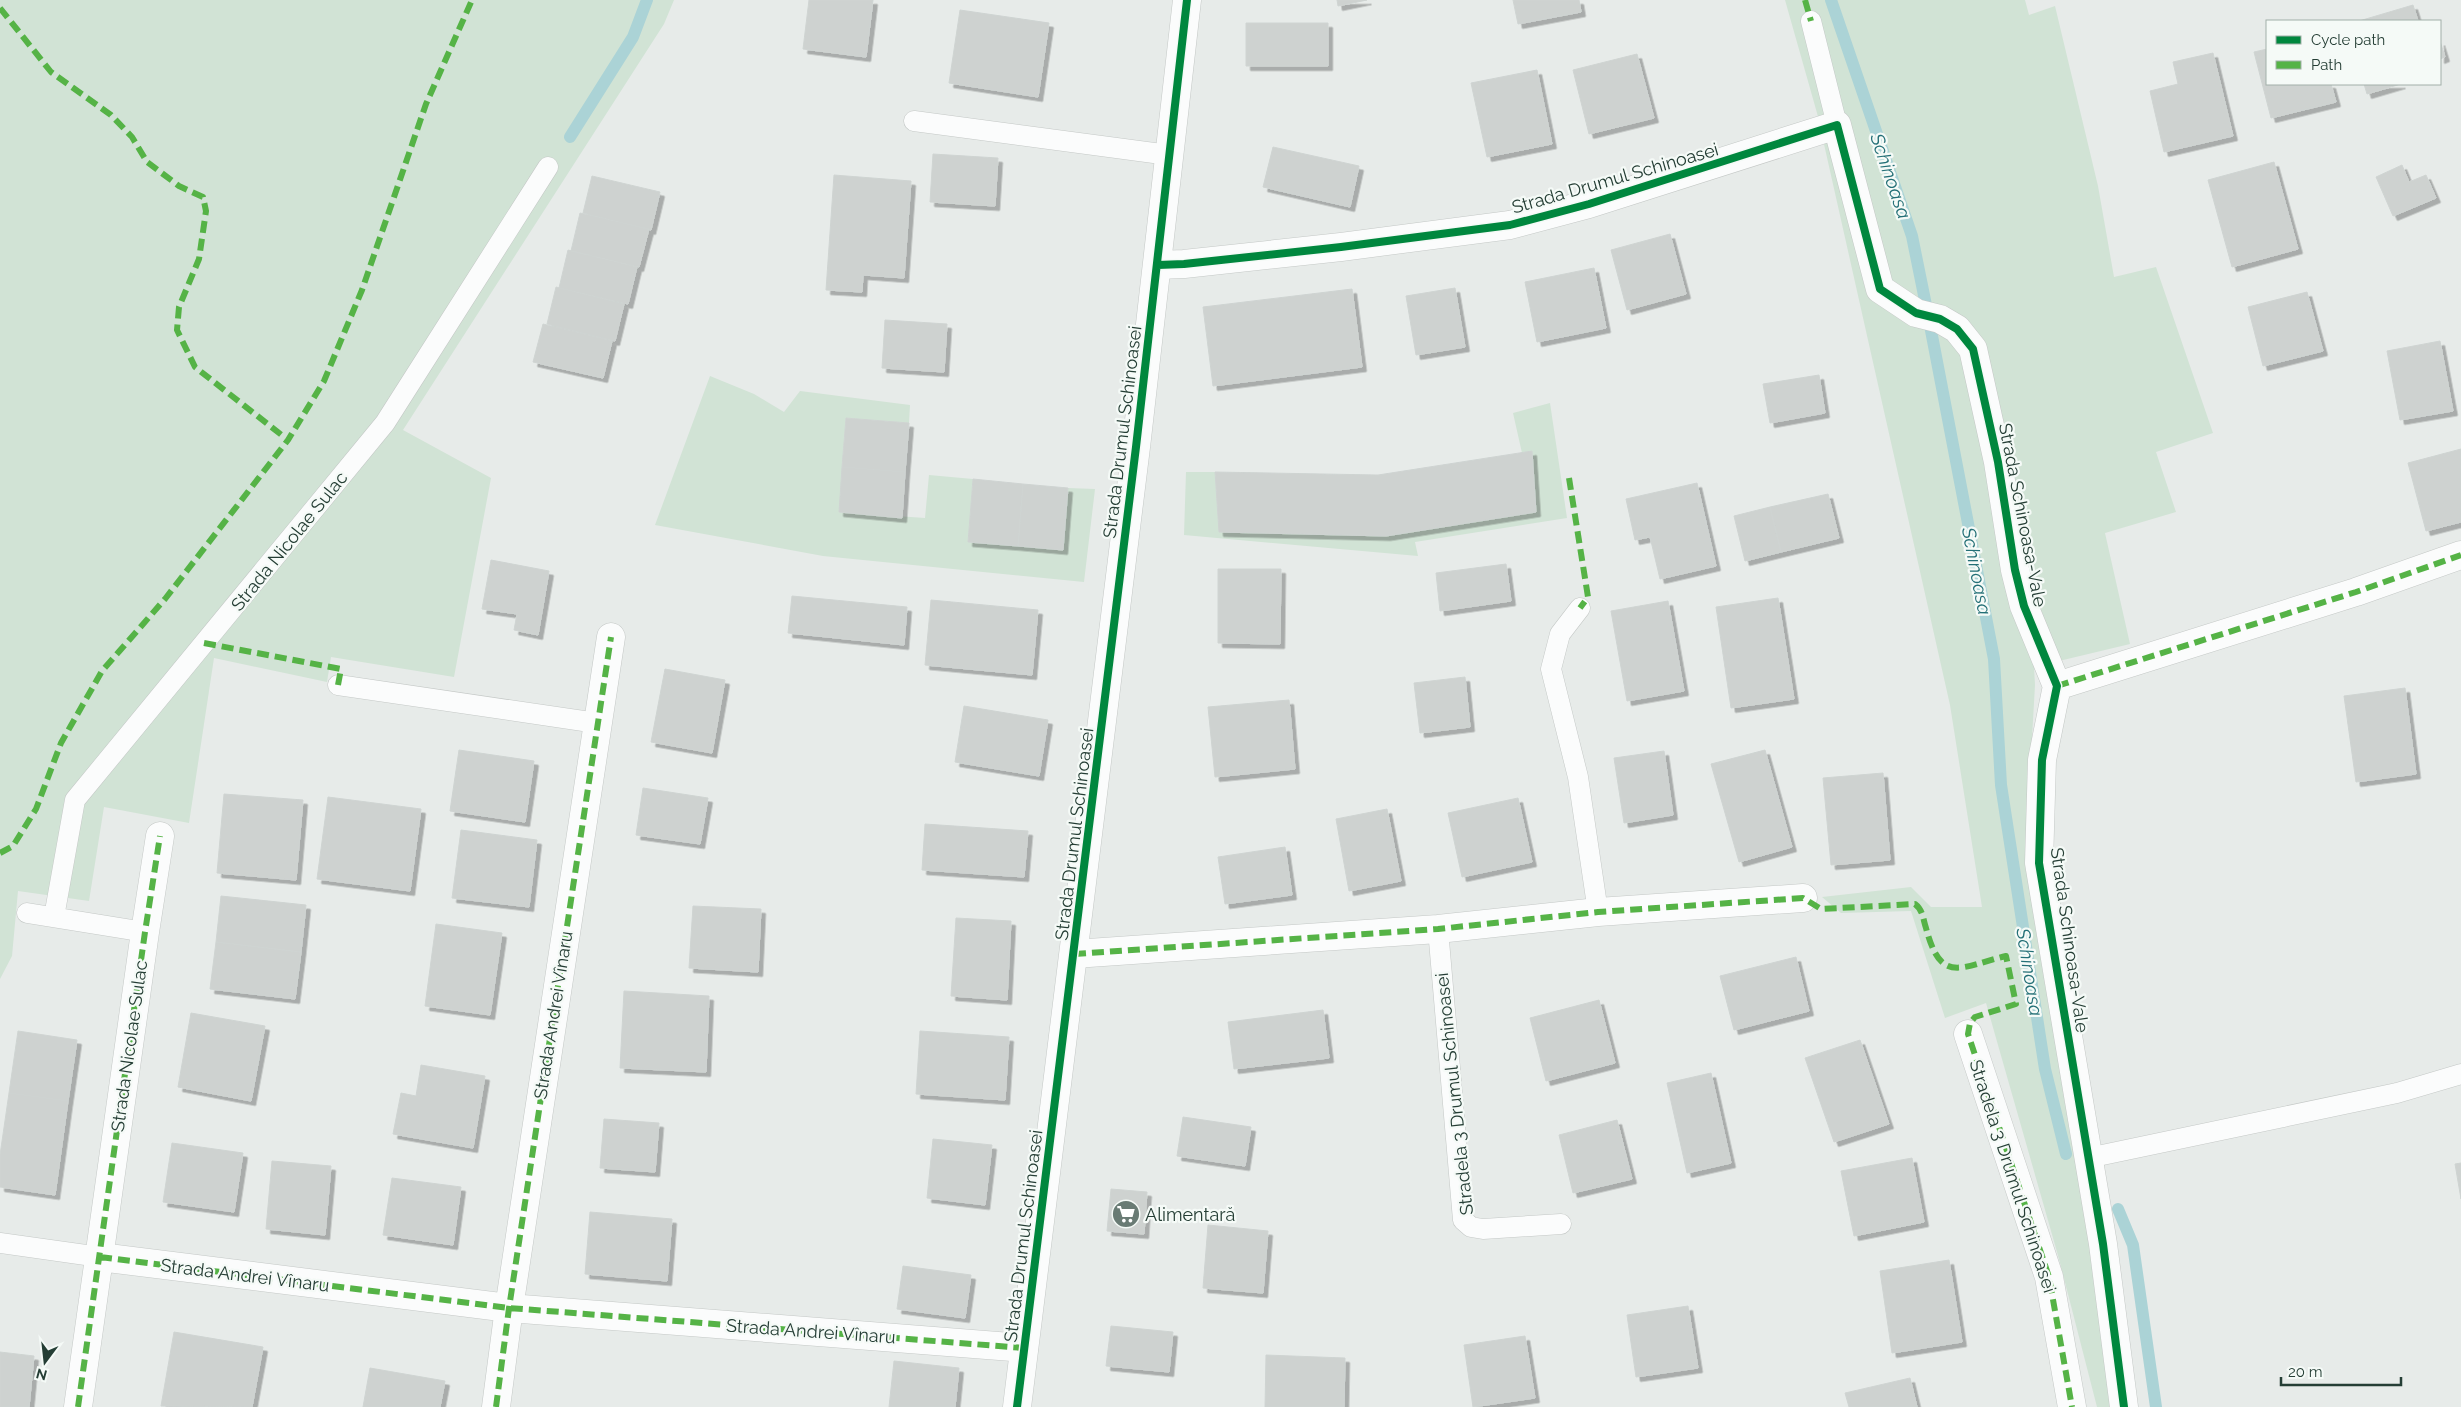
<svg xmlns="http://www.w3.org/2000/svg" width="2461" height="1407" viewBox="0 0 2461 1407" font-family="Raleway,sans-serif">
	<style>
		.green { fill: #d1e3d5 }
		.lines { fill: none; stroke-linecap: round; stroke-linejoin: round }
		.stream { stroke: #abd3d6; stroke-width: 12 }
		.building { fill: #ced2d0; stroke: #cfd4d2; filter: url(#shadow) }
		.service-casing { stroke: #c4c8c6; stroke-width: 21 }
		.minor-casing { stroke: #c4c8c6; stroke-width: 29 }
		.tertiary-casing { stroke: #c4c8c6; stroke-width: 29 }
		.service { stroke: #fbfcfc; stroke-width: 20 }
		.minor { stroke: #fbfcfc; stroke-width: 28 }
		.tertiary { stroke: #fbfcfc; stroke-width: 28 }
		.quiet { stroke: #55b346; stroke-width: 6; stroke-dasharray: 12 6; stroke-linecap: butt }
		.cycleway-casing { stroke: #f5faf7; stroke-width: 11 }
		.cycleway { stroke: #00873e; stroke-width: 8 }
		.labels { text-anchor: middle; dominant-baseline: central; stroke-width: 4.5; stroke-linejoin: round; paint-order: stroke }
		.street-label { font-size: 18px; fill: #253e35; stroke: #f5faf7 }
		.poi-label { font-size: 18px; fill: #253e35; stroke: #f5faf7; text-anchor: start }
		.water-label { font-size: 19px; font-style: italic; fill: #236f76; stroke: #f5faf7 }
	</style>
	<defs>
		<filter id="shadow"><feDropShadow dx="4.5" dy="4.5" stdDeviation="0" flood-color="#0004"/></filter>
	</defs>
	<rect width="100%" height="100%" fill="#e7ebe9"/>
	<path class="green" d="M0,0H674L664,24L403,430L491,478L454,677L331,657L327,682L214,658L189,823L104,807L89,901L18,891L12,956L0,979Z
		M1785,0H2025L2029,15L2055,6L2098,186L2114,277L2156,267L2213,433L2156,452L2176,512L2105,533L2130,644L2034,667L2035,685L2028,808L2113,1407H2097L2059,1259L1986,1003L1945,1018L1911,911L1841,913L1822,897L1911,887L1931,907H1982L1950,705L1817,113Z
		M710,376L754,394L784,412L800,391L910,405L909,423L846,418L839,512L925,518L929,475L973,479L968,542L1063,550L1068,488L1095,489L1084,582L823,556L655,525Z
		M1550,403L1567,518L1415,542L1418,556L1184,535L1186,472H1215L1219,532L1386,536L1536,512L1532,452L1522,453L1513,413Z"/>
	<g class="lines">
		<path class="stream" d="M1831,0L1912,236L1929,320L1994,659L2001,785L2045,1069L2066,1154
			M570,137L633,37L647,0
			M2118,1209L2133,1245L2156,1407"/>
	</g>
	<path class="building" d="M809,0H873L866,57L803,49Z
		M1337,0H1367L1338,6Z
		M1513,0H1579L1581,12L1518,24Z
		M2413,5L2418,21H2359Z
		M960,10L1049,23L1038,97L949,83Z
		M1246,23H1328V66H1246Z
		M2440,41L2445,57L2440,59Z
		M2267,49V84H2331L2336,102L2271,118L2254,52Z
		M2213,53L2233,136L2164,152L2150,91L2178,84L2173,62Z
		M1637,54L1654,118L1589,134L1573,70Z
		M1537,70L1552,144L1487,157L1471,83Z
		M2364,84H2401L2367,94Z
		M1273,147L1359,166L1350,207L1263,187Z
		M933,154L998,158L995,206L930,202Z
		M2274,162L2298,249L2232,267L2208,180Z
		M2402,165L2409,182L2426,175L2436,198L2393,216L2376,177Z
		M834,175L911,181L904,278L863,275L862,292L826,290Z
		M592,176L660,192L651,230L583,213Z
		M580,213L649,229L639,267L571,251Z
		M1670,234L1686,294L1627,310L1611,250Z
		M568,250L637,267L628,304L559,288Z
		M1594,268L1606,328L1537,342L1525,282Z
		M556,287L624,304L615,341L547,324Z
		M1455,288L1465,347L1416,355L1406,296Z
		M1352,289L1362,367L1213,386L1203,307Z
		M2307,292L2323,351L2263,366L2248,307Z
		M885,320L947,324L944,372L882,368Z
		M543,324L612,341L603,378L533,362Z
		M2440,341L2453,411L2400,420L2387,351Z
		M1819,375L1825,413L1770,423L1763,384Z
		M846,418L909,423L905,472L842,467Z
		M2461,449V522L2426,531L2408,463Z
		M1532,451L1536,512L1386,536L1219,532L1215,472L1378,475Z
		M842,467L905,472L902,518L839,512Z
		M973,479L1023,484L1018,546L968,542Z
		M1697,483L1716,566L1660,579L1650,537L1635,540L1626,499Z
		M1023,484L1068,488L1063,550L1018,546Z
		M1828,494L1839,538L1781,552L1770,507Z
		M1770,507L1781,552L1745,561L1734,516Z
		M491,560L549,571L538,635L514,630L517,614L482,609Z
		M1506,564L1511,601L1440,611L1436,573Z
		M1218,569H1281L1280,644L1218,643Z
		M792,596L907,607L904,645L788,633Z
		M1778,598L1794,699L1731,708L1716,607Z
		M931,600L1038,610L1032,675L925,665Z
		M1668,601L1684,691L1627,701L1611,611Z
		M665,669L725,680L712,753L651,742Z
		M1465,677L1470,727L1420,733L1414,683Z
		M2405,688L2416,774L2356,782L2344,696Z
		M1289,700L1295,769L1215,777L1208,707Z
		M964,706L1048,720L1039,776L955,762Z
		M459,750L534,761L525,822L450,811Z
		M1765,750L1792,847L1739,862L1711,764Z
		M1664,751L1673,815L1624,823L1614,758Z
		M1883,773L1890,860L1831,865L1823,778Z
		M643,788L708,798L700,844L636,835Z
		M224,794L303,800L296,880L217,873Z
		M328,797L421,809L410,891L317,879Z
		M1518,798L1532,862L1462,877L1448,813Z
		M1387,809L1401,881L1349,891L1336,819Z
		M925,824L1028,831L1024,877L922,870Z
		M461,830L537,840L529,907L452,898Z
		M1285,847L1292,895L1225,904L1218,857Z
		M221,896L306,905L301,952L216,942Z
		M693,906L761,909L758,972L689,968Z
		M956,918L1011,921L1007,1000L951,996Z
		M436,924L502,933L490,1015L425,1006Z
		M216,942L301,952L295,999L210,989Z
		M1796,957L1809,1011L1734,1030L1720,976Z
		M624,991L709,996L706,1072L620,1068Z
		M1599,1000L1615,1063L1546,1081L1530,1018Z
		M1323,1010L1329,1058L1234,1069L1228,1022Z
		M191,1013L265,1026L251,1101L178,1087Z
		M18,1031L77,1040L68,1101L9,1093Z
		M920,1031L1009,1037L1005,1100L916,1094Z
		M1860,1040L1889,1124L1834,1142L1805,1058Z
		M421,1065L485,1076L473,1148L393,1134L401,1093L416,1096Z
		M1711,1073L1731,1163L1687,1173L1667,1083Z
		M9,1093L68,1101L55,1195L0,1187V1155Z
		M1183,1117L1251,1127L1245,1166L1177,1156Z
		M604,1119L659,1123L655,1172L600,1168Z
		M1617,1120L1632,1179L1573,1193L1559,1135Z
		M933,1139L992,1145L985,1205L927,1198Z
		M172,1143L243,1153L234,1212L163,1202Z
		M1912,1158L1924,1222L1854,1236L1841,1171Z
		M272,1161L331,1166L325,1235L266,1229Z
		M2461,1163V1199L2455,1164Z
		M392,1178L461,1187L453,1245L383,1235Z
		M1111,1189L1147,1192L1144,1234L1107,1231Z
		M590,1212L672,1219L667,1281L585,1274Z
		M1208,1225L1268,1231L1263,1293L1203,1288Z
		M1949,1260L1962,1342L1892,1353L1880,1271Z
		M903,1266L971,1275L965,1318L897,1309Z
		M1688,1306L1698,1368L1636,1377L1627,1315Z
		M1111,1326L1173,1332L1169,1372L1106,1366Z
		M174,1332L263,1347L252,1407L161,1406Z
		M1525,1336L1535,1398L1473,1407L1464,1345Z
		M0,1352L34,1356L29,1407H0Z
		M1266,1355L1345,1358L1344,1407H1265Z
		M894,1361L959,1368L955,1407H889Z
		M370,1368L445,1381L440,1407H363Z
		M1910,1378L1917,1407H1849L1845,1393Z"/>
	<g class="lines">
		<defs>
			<path id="service" d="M1811,21L1837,125
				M914,121L1169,155
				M1580,608L1560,634L1551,669L1578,777L1598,912
				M338,685L597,723
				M27,913L145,932
				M54,917L75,800L385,423L548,167
				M1438,929L1463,1220L1471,1227L1483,1229L1561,1224
				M2088,1158L2397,1093L2461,1074
				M0,1243L100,1257"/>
			<path id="minor" d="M1158,265L1184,264L1341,247L1510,225L1589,204L1837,125L1880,289L1916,313L1940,319L1957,329L1973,349L1998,462L2015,570L2024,606L2057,686L2042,760L2039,863L2103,1244L2124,1407
				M2057,686L2356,592L2461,555
				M1074,954L1438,929L1598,912L1803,898
				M1968,1034L2049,1277L2072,1407
				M100,1257L509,1308L1024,1348
				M78,1407L145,932L160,836
				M496,1407L509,1308L611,637"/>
			<path id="tertiary" d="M1017,1407L1136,447L1187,0"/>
		</defs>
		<use href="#service" class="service-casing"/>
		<use href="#minor" class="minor-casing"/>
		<use href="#tertiary" class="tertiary-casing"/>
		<use href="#service" class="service"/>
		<use href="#minor" class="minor"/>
		<use href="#tertiary" class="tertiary"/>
		<path class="quiet" d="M1805,0L1811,21
			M0,8L51,72L111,115L132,137L147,162L179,186L203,197L206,211L199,259L179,307L177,330L195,367L288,440
			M1569,478L1588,597L1580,608
			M204,643L341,669L338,685
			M2057,686L2356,592L2461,555
			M0,853L13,846L36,809L61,743L102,671L165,599L288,440L324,381L362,290L426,104L472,0
			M1074,954L1438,929L1598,912L1803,898L1821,909L1915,904C1923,910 1923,919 1926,928C1941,985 1960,967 2006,956L2016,1004L1975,1017L1970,1023L1968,1034L2049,1277L2072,1407
			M100,1257L509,1308L1024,1348
			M78,1407L145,932L160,836
			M496,1407L509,1308L611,637"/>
		<defs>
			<path id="cycleway" d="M1158,265L1184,264L1341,247L1510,225L1589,204L1837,125L1880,289L1916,313L1940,319L1957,329L1973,349L1998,462L2015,570L2024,606L2057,686L2042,760L2039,863L2103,1244L2124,1407
				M1017,1407L1136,447L1187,0"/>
		</defs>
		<use href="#cycleway" class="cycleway-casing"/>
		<use href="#cycleway" class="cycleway"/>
	</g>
	<defs>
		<symbol id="supermarket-disc" viewBox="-11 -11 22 22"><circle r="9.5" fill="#697b74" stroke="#f5faf7"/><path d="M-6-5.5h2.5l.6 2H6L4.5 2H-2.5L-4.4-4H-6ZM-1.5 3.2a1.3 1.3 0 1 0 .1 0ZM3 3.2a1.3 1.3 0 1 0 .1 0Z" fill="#fff"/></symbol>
	</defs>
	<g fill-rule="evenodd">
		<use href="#supermarket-disc" x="1110" y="1198" width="32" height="32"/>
	</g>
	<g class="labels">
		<g class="street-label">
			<text transform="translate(1615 178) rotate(-16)">Strada Drumul Schinoasei</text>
			<text transform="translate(1122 432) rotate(-83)">Strada Drumul Schinoasei</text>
			<text transform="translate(2023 515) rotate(79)">Strada Schinoasa-Vale</text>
			<text transform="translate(289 541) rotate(-51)">Strada Nicolae Sulac</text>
			<text transform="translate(1074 834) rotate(-83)">Strada Drumul Schinoasei</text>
			<text transform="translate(2070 940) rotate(82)">Strada Schinoasa-Vale</text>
			<text transform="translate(553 1015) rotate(-81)">Strada Andrei Vînaru</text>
			<text transform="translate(129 1046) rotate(-82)">Strada Nicolae Sulac</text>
			<text transform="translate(1454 1094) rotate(-96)">Stradela 3 Drumul Schinoasei</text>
			<text transform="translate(2013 1176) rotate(72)">Stradela 3 Drumul Schinoasei</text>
			<text transform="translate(1023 1236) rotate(-83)">Strada Drumul Schinoasei</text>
			<text transform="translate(245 1275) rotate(7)">Strada Andrei Vînaru</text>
			<text transform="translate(811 1331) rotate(4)">Strada Andrei Vînaru</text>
		</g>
		<g class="poi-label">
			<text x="1145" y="1214">Alimentară</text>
		</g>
		<g class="water-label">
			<text transform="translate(1891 176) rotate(71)">Schinoasa</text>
			<text transform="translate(1977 571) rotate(79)">Schinoasa</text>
			<text transform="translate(2030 972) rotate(81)">Schinoasa</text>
		</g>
	</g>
	<rect x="2266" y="20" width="175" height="65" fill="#f5faf7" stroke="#a2afa9"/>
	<rect x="2276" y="36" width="25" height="8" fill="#00873e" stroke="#a2afa9"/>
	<text x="2311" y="45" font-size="15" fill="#253e35">Cycle path</text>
	<rect x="2276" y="61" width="25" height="8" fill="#55b346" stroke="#a2afa9"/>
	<text x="2311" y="70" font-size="15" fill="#253e35">Path</text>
	<g transform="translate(45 1362) rotate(195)" stroke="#f5faf7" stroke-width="4" paint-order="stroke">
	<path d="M0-4L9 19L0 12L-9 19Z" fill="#253e35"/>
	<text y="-8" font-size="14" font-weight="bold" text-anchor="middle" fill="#253e35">N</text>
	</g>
	<path d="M2281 1377v8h120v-8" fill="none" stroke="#253e35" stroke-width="2.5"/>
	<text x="2288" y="1377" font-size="15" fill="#253e35" stroke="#f5faf7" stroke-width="4" paint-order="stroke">20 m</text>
</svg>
